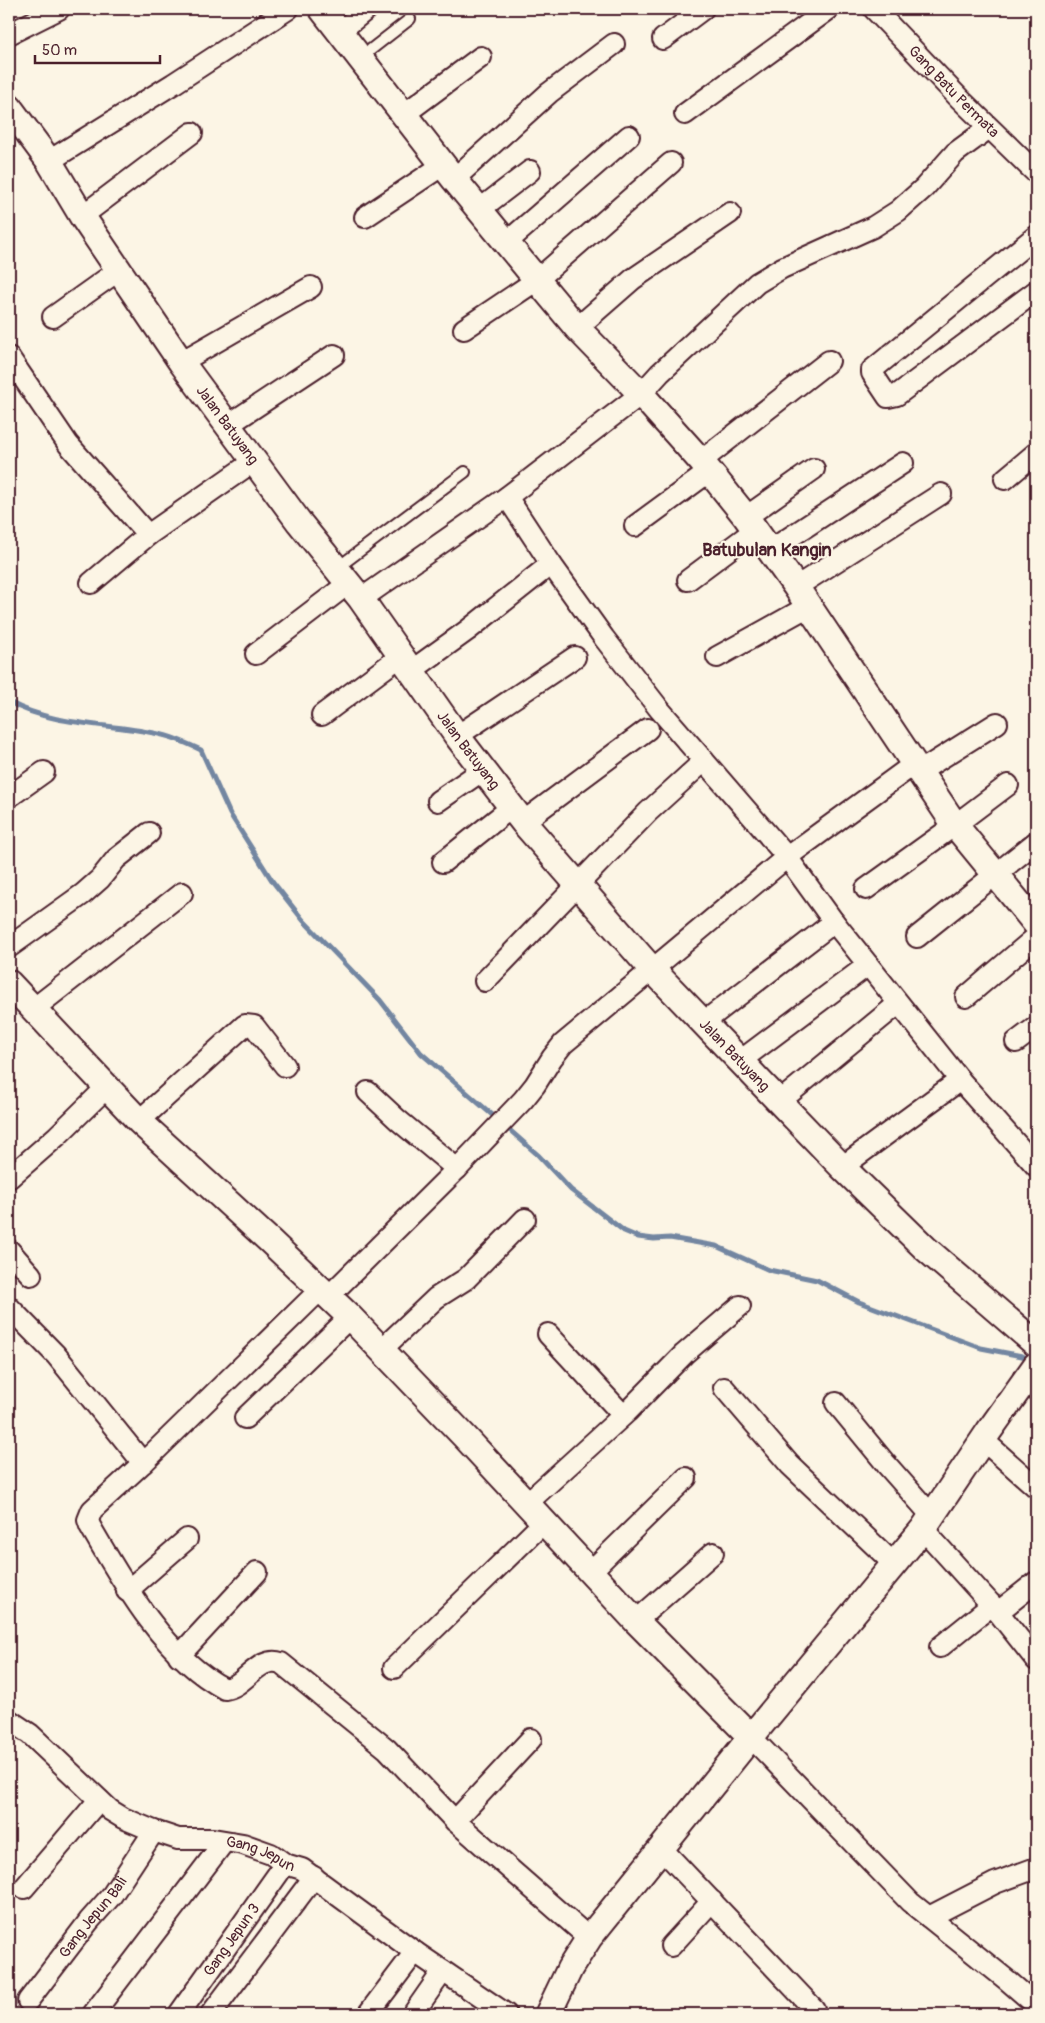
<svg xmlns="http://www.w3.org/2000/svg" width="1045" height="2023" viewBox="0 0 1045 2023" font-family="Pangolin,sans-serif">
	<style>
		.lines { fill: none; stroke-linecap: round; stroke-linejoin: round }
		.stream { stroke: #7386a1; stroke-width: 5 }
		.service-casing { stroke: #4a1f2b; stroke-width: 14 }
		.minor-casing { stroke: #4a1f2b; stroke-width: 24 }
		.tertiary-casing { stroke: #4a1f2b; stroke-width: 29 }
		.service { stroke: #fcf5e5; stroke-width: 10 }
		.minor { stroke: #fcf5e5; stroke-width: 20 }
		.tertiary { stroke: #fcf5e5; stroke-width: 25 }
		.labels { text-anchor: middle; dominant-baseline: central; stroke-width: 4.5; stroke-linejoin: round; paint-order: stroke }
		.street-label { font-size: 15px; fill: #4a1f2b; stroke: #fcf5e5 }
		.quarter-label { font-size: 18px; font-weight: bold; fill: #4a1f2b; stroke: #fcf5e5 }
	</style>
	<rect width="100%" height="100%" fill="#fcf5e5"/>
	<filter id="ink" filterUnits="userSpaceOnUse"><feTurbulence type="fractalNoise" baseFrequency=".02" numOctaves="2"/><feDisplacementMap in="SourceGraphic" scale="10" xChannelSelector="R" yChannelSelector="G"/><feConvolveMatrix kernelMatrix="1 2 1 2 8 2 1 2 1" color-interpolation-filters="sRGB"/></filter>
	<g filter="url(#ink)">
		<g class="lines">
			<path class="stream" d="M9,702C53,726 106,723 154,733C171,736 186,743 201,750L230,814L273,882L303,920L380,1000L421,1053L497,1119
				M504,1125L538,1155L571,1190L624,1231L638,1237L654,1239L670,1238L716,1246L769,1270L817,1280L859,1302L981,1348L1022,1356L1031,1360"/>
			<defs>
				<path id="service" d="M360,58L410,19
					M337,568L465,472"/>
				<g id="minor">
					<path id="s1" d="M874,9L960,99L1036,173"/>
					<path d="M339,32L367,9"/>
					<path d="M9,34L59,9"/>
					<path d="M663,39L703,9"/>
					<path d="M685,114L829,9"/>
					<path d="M403,115L481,57"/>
					<path d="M49,161L173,84L288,9"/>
					<path d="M454,179L549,93L614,44"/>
					<path d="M479,210L530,171"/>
					<path d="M82,216L192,133"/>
					<path d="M365,217L443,165"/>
					<path d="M1036,236L872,370V373L888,397L897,395L1036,291"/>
					<path d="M506,243L629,136"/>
					<path d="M53,317L119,270"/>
					<path d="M577,328L633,279L730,213"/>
					<path d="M464,329L537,280L671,163"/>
					<path d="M9,357L68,444L148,535"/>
					<path d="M181,362L311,287"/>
					<path d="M228,425L334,355"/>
					<path d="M701,461L829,361"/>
					<path d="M1005,479L1036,453"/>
					<path d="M507,497L551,564L604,638L660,710L787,857L834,922L960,1080L1036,1166"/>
					<path d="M746,517L814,469"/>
					<path d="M635,526L710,471"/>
					<path d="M769,551L903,463"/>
					<path d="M688,580L755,530"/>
					<path d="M91,583L148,535L254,461"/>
					<path d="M796,587L941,494"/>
					<path d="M361,599L507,497L641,394L660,373L757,283L782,268L873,227L898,211L924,188L955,153L989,128"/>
					<path d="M256,654L349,583"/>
					<path d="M717,657L809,606"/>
					<path d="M411,671L468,630L551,564"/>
					<path d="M322,715L401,656"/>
					<path d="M457,736L575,657"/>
					<path d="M919,772L997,723"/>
					<path d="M9,797L44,772"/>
					<path d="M438,801L483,770"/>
					<path d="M523,822L648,729"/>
					<path d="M443,862L512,807"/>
					<path d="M866,889L955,825L1008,785"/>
					<path d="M917,937L1036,842"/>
					<path d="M9,947L83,894L100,879L116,859L149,833"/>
					<path d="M485,981L648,812L704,761"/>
					<path d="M966,997L1036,937"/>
					<path d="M32,1010L182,893"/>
					<path d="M704,1022L834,922"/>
					<path d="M1016,1042L1036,1027"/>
					<path d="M740,1061L868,965"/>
					<path d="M368,1092L398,1120L457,1169"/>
					<path d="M779,1102L898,1004"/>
					<path d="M139,1121L245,1025L254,1026L285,1066"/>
					<path d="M842,1167L960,1080"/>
					<path d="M9,1178L57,1136L107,1087"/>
					<path d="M9,1250L31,1275"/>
					<path d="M321,1289L143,1463L92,1510L88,1520L90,1526C123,1583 165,1658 225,1689C245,1687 258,1655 281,1663L387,1749L455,1821L589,1938"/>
					<path d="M329,1296L457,1169L523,1100L535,1085L552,1058L563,1044L787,857L913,765"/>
					<path d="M9,1307L56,1355L143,1463"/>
					<path d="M548,1334L623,1415"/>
					<path d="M381,1350L436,1298L466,1279L525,1219"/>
					<path d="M724,1388L790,1465L894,1564"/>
					<path d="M836,1403L886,1464L932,1516"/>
					<path d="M245,1418L350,1317"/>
					<path d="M983,1440L1036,1487"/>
					<path d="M526,1504L627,1412L684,1354L740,1306"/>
					<path d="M923,1529L998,1612L1036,1660"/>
					<path d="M590,1572L686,1478"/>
					<path d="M127,1591L187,1539"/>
					<path d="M998,1612L1036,1582"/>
					<path d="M636,1621L713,1553"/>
					<path d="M940,1647L992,1605"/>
					<path d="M179,1656L257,1572"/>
					<path d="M394,1668L544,1522"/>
					<path id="s2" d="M9,1720L30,1734L110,1810L123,1818L154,1831L178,1839H213L243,1844L271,1854L285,1864L302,1869L415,1952L506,2014"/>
					<path d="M751,1737L910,1902L1007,1980L1036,2005"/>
					<path d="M455,1821L531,1739"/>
					<path d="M661,1848L814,2009"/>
					<path d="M24,1888L99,1800"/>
					<path d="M929,1917L995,1883L1036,1868"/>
					<path d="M671,1946L712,1901"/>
					<path id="s3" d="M28,2001L89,1921L112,1895L154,1831"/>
					<path d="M93,2014L224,1842"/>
					<path id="s4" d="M179,2014L285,1864"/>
					<path d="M211,2014L314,1877"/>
					<path d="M368,2014L415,1952"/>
					<path d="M413,2014L443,1971"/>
				</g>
				<g id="tertiary">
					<path d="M322,9L454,179L537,280L577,328L641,394L701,461L746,517L796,587L955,825L1036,924"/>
					<path id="s5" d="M9,107L49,161L82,216L181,362L299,522L361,599L457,736L523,822L648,965L842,1167L925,1248L1036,1344"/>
					<path d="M9,983L139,1121L271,1242L350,1317L465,1437L636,1621L751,1737"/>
					<path d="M548,2014L570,1968L589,1938L751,1737L923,1529L989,1431L1036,1365"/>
				</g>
			</defs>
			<use href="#service" class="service-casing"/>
			<use href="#minor" class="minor-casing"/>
			<use href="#tertiary" class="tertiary-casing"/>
			<use href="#service" class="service"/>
			<use href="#minor" class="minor"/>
			<use href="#tertiary" class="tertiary"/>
		</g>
	</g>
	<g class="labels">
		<g class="street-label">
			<text stroke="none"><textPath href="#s1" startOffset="115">Gang Batu Permata</textPath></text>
			<text stroke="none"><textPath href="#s5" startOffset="386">Jalan Batuyang</textPath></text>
			<text stroke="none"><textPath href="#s5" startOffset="791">Jalan Batuyang</textPath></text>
			<text stroke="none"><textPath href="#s5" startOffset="1196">Jalan Batuyang</textPath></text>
			<text stroke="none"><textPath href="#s2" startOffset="295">Gang Jepun</textPath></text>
			<text stroke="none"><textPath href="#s3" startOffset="106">Gang Jepun Bali</textPath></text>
			<text stroke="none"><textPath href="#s4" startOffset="91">Gang Jepun 3</textPath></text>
		</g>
		<g class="quarter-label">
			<text x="767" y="550">Batubulan Kangin</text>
		</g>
	</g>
	<rect width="1045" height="2023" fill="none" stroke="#fcf5e5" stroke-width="30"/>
	<rect x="15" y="15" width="1015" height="1993" fill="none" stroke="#4a1f2b" stroke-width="2" filter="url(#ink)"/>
	<path d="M35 55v8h125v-8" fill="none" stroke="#4a1f2b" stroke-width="2.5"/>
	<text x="42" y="55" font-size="15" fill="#4a1f2b" stroke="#fcf5e5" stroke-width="4" paint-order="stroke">50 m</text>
</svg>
